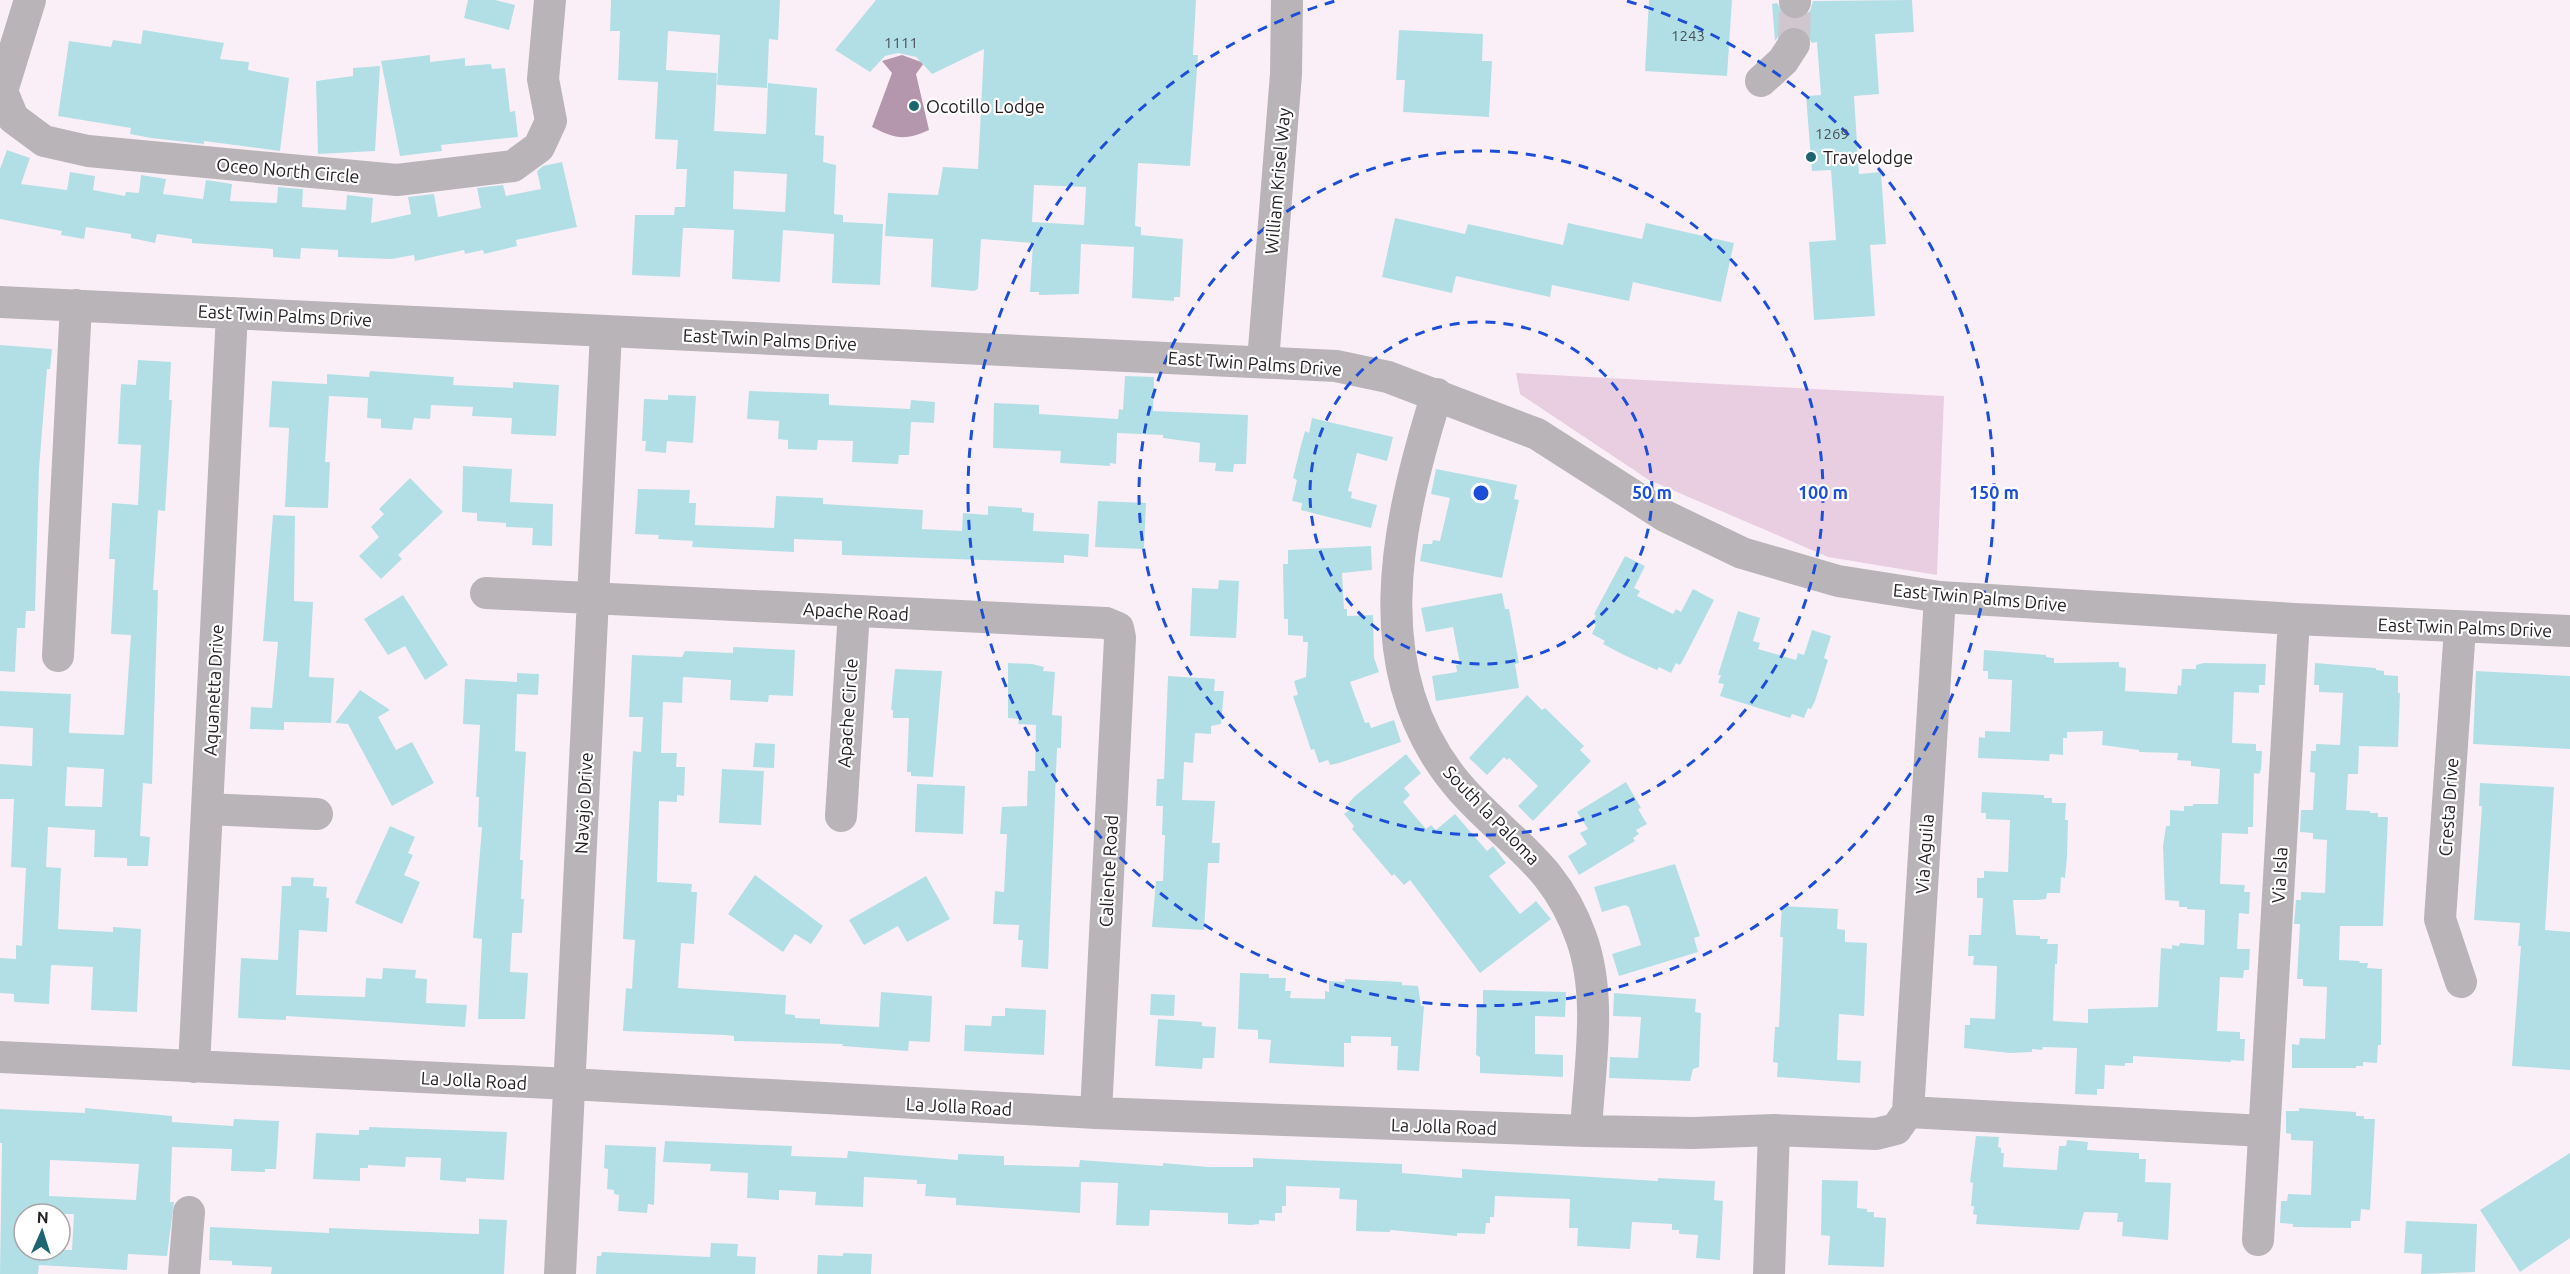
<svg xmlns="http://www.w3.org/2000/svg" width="2570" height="1274" viewBox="0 0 2570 1274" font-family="Ubuntu,sans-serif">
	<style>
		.green { fill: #e9cee2 }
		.water { fill: #b496ad }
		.building { fill: #b2dfe6; fill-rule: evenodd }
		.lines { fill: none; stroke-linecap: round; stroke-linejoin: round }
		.minor-tunnel { stroke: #d0c6cd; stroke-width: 32; stroke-dasharray: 32 16; stroke-linecap: butt }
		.minor { stroke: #b9b4b8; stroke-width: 32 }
		.ring { fill: none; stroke: #1d4ed8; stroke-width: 3; stroke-dasharray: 10 8 }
		.poi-dot { fill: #1b6671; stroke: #fff; stroke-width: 2 }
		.labels { text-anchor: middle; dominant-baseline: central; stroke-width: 4.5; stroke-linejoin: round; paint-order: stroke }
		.number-label { font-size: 15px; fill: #485054 }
		.poi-label { font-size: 18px; fill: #252124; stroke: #fff; text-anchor: start }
		.street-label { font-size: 18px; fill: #252124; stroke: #fff }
		.centre { fill: #1d4ed8; stroke: #fff; stroke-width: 3 }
		.ring-label { font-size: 18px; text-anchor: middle; font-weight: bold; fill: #1d4ed8; stroke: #fff; stroke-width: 4.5; stroke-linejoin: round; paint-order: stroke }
	</style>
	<rect width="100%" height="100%" fill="#fbeff7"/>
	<path class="green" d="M1516,373L1944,396L1937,575L1828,557L1649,480L1520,394Z"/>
	<path class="water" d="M902,55L924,63L916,74L929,130C904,141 896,139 872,127L892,73L882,61Z"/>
	<path class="building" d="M468,0H495L515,5L509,30L464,18Z
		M611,0H780L778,40L769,39L767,88L717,85L720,35L668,31L666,70L717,73L714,131L766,134L768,83L817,88L815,135L824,136L823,162L836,165L834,214L843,215V222L883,224L880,285L832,283L834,234L783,230L780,282L732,279L734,230L691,228H683L680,277L632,275L635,215H674L675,207H685L687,169H676L678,140L655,139L658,82L618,80L620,31H610ZM734,171L787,174L785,212L733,209Z
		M876,0H1196L1193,55H1198L1190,166L1138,163L1135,226L1141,227V235L1183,239L1180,297H1174V301L1132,298L1134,247L1081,244L1079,294L1039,295V292H1030L1033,243L981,239L978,289L974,291L931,287L933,239L885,236L888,193L938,195L943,167L978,169L984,49L932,74L916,57L898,53L885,56L870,72L835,50ZM1034,185L1086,187L1084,225L1032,222Z
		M1649,0H1732L1727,76L1645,71Z
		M1912,0L1914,32L1875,34L1879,94L1854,96L1859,174L1881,172L1886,244L1870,245L1875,316L1814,320L1809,242L1836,240L1831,170L1812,171L1806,96L1821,95L1817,42L1812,43L1804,29L1794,26L1785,28L1775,41L1772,4L1777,3L1786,17L1796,20L1804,17L1810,11L1813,1Z
		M143,30L224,43L220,59L249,62L248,70L289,78L280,151L204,141V144L151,138L130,134L131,128L58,116L69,41L111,47L113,40L141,44Z
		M1399,30L1483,34L1482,61H1492L1489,117L1403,112L1405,80H1396Z
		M430,55V62L465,58V66L491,64L492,69L505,68L510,112L515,111L518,137L441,145L442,151L400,156L381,61Z
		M380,66L375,151L318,154L316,81L353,76V68Z
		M7,150L30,158L21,184L67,190L70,172L95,176L93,190L125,196L126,192L139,193L141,175L166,179L163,194L203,199L206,180L232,184L230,201L277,203L278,187L301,189H303L302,207L346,210L347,195L373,198L371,223L411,214L408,197L434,194L438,217L481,208L477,188L503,185L506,196L541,189L537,171L543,166L562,162L577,227L516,240L517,246L484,254L483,250L465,254L464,250L415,261L414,255L391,259L338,257V250L301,248L300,259L273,257V249L192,243V239L157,234L155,243L131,238V234L86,227L84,239L61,235L62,231L0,219V169Z
		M1395,218L1465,234L1468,224L1563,245L1568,223L1642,239L1646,223L1734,243L1721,302L1633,282L1629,301L1552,285L1550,297L1456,276L1452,293L1382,277Z
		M0,345L52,349L50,369H47L39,469L35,611H26L25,628H17L15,672L0,671Z
		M138,360L171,362L169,400H172L165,511L158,510L153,590H158L152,784L143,783L140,836L150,837L148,866H127V858L94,857L95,830L48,827L46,867L61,868L58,929L113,932V927L141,929L137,1012L91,1010L93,967L51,965L49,1004L14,1002V994L0,993V958L16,959V945L22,946L26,868L11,867L14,799H0V764L32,766L33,728L0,726V691L71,694L69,733L124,735L131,635L111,634L115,559H109L112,503L138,505L141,445L118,444L121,384L136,385ZM67,767L104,769L102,807L65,806Z
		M370,371L454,377L453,385L513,388V382L559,385L556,436L511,434L512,418L472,416L473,407L431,405L430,419L414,418L412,430L381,428V419L367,418L368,398L329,396L325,462H330L328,508L285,507L289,428L269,427L272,381L327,384V374L369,377Z
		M1125,376L1154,377L1153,411L1248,415L1246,464H1234L1233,472L1215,471L1216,463L1199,462L1200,443L1163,438V435L1117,433L1116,464L1110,463V466L1060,463L1061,451L993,448L994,403L1039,405V414L1118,419L1119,409L1123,410Z
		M749,391L829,394V405L910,409L911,400L935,402L934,423L911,422L909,455H899L898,464L852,462L853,441L818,440L817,450L788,449V440L778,439L779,421L747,419Z
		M668,395L696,396L693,443L667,441L666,453L645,451L646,441H642L644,399L668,400Z
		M1312,418L1393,437L1387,461L1357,453L1348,491L1352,492L1351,498L1377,505L1371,528L1301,510L1302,503L1292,501L1297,480L1293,478L1300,449L1305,431L1309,433Z
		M463,466L512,469L510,502L553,504L552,546L532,545L533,528L506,527V523L477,521V513L462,512Z
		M1436,469L1517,485L1514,499L1519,500L1502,578L1420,561L1423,544H1432L1433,540L1440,541L1450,498L1431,494Z
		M410,478L443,512L398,555L402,559L381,579L359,556L379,537L371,527L384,514L379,509Z
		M638,489L690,490L689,503H696L695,525L774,528L776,496L823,498V504L923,510L922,529L962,531L963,513L988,515V506L1022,508V512L1034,513L1033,531L1089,534L1088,557L1064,555V563L842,555V541L794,539V552L692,547L693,541L658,539L659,535L635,534Z
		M1098,501L1146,503L1144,549L1095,547Z
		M273,515L295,516L294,601L313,602L309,677L334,678L331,723L284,722V730L250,729L251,707L272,708L278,642L263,641Z
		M1371,546L1372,570L1342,573L1344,609H1347V616L1373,615L1374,658L1379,672L1350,682L1365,723L1369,722L1371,728L1394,720L1401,742L1339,763L1330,765L1328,760L1319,763L1314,749L1311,750L1293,696L1298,695L1294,681L1306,677L1308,642H1303V636L1288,635V619H1284L1283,564H1288V550Z
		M1625,556L1645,566L1634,588L1640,591L1637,596L1673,614L1676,609L1681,612L1693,589L1714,600L1684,658L1680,665L1676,663L1671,673L1659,667L1657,670L1624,655L1603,644L1605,641L1592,634L1596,625L1592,623L1596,616L1594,614Z
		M1219,580L1239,581L1236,638L1190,636L1192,588L1218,589Z
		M1502,593L1505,609H1509L1519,663L1515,664L1519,688L1436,701L1432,676L1457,672L1456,665L1460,664L1453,627L1426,632L1421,608Z
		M403,595L448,665L425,680L405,646L388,655L364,619Z
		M1738,611L1760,618L1753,641L1760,643L1758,649L1796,660L1798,653L1804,655L1812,630L1831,636L1824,658L1828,660L1815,701L1811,709L1808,708L1804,718L1792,714L1790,718L1720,696L1724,684L1718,683L1721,675H1718Z
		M733,647L795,650L793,696L769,695L768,702L730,700L731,680L683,677L682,703L663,702L661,753H677L676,767H685L684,796L677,795V802L659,801L657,882L692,884L691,892H697L694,944L681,943L678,988L786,995L785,1014L795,1015V1018L820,1019V1024L879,1027L881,992L932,996L930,1042L909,1041L908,1051L842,1046L843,1044L734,1041V1036L725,1035L623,1031L626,988L632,989L635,940L623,939L633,751L641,752L643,717H629L632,655L682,657L685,651L733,653Z
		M1984,650L2046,655V657L2054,658V663L2119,662V667L2126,668L2125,691L2177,694L2178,685L2181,686L2182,669H2196V665L2204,663L2266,664L2265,685H2259V693L2234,692L2232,743L2256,744V751H2262L2261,770L2259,774L2254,773L2253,827H2248V834L2222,833L2220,884L2245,885L2244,892H2250L2249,914L2239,913L2237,949H2250L2249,970H2244L2243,978L2220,977L2217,1031L2240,1032V1039H2245L2244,1061L2231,1060V1062L2133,1056V1063H2125V1066L2105,1065L2104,1089H2097V1095L2075,1094L2077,1048L2043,1047L2042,1050L2032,1049V1052L2010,1053L1964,1048L1965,1025H1970V1018L1995,1019L1997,966L1973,965L1974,956H1968L1969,935H1981L1983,898H1977V878H1984V871L2008,872L2010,820L1986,819V813H1981L1982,792L2044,795V798H2052V803H2066L2065,820H2068L2067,857L2065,878L2061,877L2060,893H2047L2046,899L2037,900H2013L2016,935L2040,936V939H2048L2047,944H2058L2057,964H2055L2053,1021L2088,1023V1009L2158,1007L2161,948L2172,949V945L2179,946L2180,943L2204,945L2205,910L2187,909V907H2179V901L2165,900L2163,846L2166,826H2170V810L2184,811V806H2193V804H2218L2220,769L2191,766V761L2177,760L2178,753L2139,752V750L2102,745L2103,731L2067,732V738H2063V755L2050,754L2049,761L1978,758L1979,737L1985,738V731L2010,732L2012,680L1988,679V671H1983Z
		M1008,663L1032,664L1044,667L1043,671L1055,672L1052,715L1062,716L1061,748H1057L1048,969L1021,967L1023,940H1018L1019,925L993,924L995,891L1004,892L1007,834H1000L1002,807L1027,806L1028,771H1035L1036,725L1018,724L1019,719L1008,718Z
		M2315,663L2376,668V670L2384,671V675L2398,676V693H2400L2398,747L2359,746L2358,774H2348L2346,810L2370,811V813H2378V817H2388L2383,926H2340L2339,960L2360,961L2359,963H2368L2367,968L2382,969L2381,1045H2378L2377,1063L2363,1062V1066H2356V1068H2292V1044L2299,1045L2300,1038L2325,1039L2327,987L2303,986V979H2297L2300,924H2294L2296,900H2301V892L2325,893L2327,840L2313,839V833L2300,832L2301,810H2313L2315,773L2310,772L2311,751H2316V744L2340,745L2343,693L2319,692V685H2314Z
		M895,669L942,671L933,777L911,776V772H907L909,718H893V710H891Z
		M2476,671L2570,676V749L2473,744Z
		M517,673L539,674L538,695L517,694L515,751L526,752L520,860H523L521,899H524L522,933H512L510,972L528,973L525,1019H478L482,939L473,938L482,827H478L479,797H476L480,725L463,724L465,679L517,682Z
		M1168,676L1215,679L1214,691H1224L1221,724L1211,726V734L1195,733L1193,763L1184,762L1182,800L1215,801L1212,843H1220L1219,863H1208L1204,930L1152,927L1156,881H1163L1165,835H1162L1163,806H1156L1157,779H1164Z
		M360,690L390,710L378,717L396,750L412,742L434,783L392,806L348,724L335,723Z
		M1527,695L1542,710L1545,708L1584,746L1580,750L1591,761L1533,821L1518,806L1538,786L1509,758L1507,760L1504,757L1487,775L1469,758Z
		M755,743L775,744L774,768L753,767Z
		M1406,754L1421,773L1404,788L1410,795L1403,802L1426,829L1431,825L1436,830L1455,814L1487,851L1493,846L1506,863L1489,876L1520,914L1536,901L1551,919L1480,973L1410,880L1404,885L1394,874L1392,876L1352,829L1354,826L1344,814L1352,808L1348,804L1354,797Z
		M722,769L764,771L761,825L719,823Z
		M1626,782L1641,808L1638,809L1647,824L1636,830L1639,834L1633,838L1635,841L1579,875L1568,856L1587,844L1580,833L1588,829L1577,812Z
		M2480,783L2554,787L2545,930L2570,932V1070L2512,1066L2521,946H2518L2520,923L2474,920L2482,806H2479Z
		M917,784L965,786L963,834L915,832Z
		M390,826L415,837L408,853L413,855L404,875L420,882L402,924L355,903Z
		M1675,864L1700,936L1694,938L1698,952L1619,976L1612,954L1641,945L1629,907L1625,905L1602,912L1594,887Z
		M755,875L823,926L811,944L795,934L783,952L728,914Z
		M926,876L950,919L907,942L898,926L864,945L849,920Z
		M291,877L314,878L313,886L327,887L326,898H329L327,932L299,930L296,995L365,997L366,978L382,979L383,968L416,970L415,978L427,979L426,1003L467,1005L465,1027L286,1016V1020L238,1018L241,958L278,960L282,886H291Z
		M1782,906L1838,909L1837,929L1845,930V942L1867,943L1864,1016L1839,1014L1837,1060L1861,1061L1860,1083L1777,1077L1778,1063L1773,1062L1775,1027H1779L1783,937H1780Z
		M1240,973L1269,974V978H1286L1285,991H1291L1290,998L1325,999V991L1329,992V981L1345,982V979L1402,982V985L1418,986L1421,1006H1424L1419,1071L1397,1070L1398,1046H1391V1037L1351,1036V1043H1344V1067L1269,1063L1271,1040L1258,1039V1030L1238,1029Z
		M1483,990L1566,992L1565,1017L1535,1016V1054L1563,1055V1077L1480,1073V1057L1476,1055L1477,1004H1483Z
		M1614,993L1696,999L1695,1012L1701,1013L1699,1067L1693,1069L1690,1081L1609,1078L1610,1057L1638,1058L1641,1017L1613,1016Z
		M1151,994L1175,995L1174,1016L1150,1015Z
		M1005,1008L1046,1010L1044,1055L964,1051L965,1025L991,1026L992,1016H1005Z
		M1158,1019L1202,1022V1026L1216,1027L1214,1058H1203L1202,1069L1155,1066Z
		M85,1108L172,1116V1122L233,1126L234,1119L279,1121L276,1169H265V1172L231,1171L232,1149L172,1147L170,1202H174L167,1256L128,1254L127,1270L39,1265L38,1274H0L2,1143H0V1109L85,1113ZM50,1160L139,1164L136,1200L49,1196ZM24,1214H74L72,1250H24Z
		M2299,1108L2356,1112V1116H2364V1119H2375L2370,1210L2361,1209L2360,1221H2351V1228L2293,1227V1224L2280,1223L2281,1201H2287L2288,1194L2311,1195L2313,1141L2291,1140V1134L2286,1133V1111H2299Z
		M369,1127L507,1132L504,1180L466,1178V1182L440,1180L441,1158L406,1157L405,1167L368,1165V1168H360V1181L313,1179L316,1133L359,1135V1130H369Z
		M1976,1136L1999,1137L1998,1147L2001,1148V1153H2004L2003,1167L2057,1170L2059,1146H2066L2067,1140L2088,1142L2087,1150L2139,1153V1159H2146L2145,1182L2171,1183L2168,1240L2122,1236L2123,1222H2117L2118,1213L2084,1212L2079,1230L1976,1224L1977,1215L1973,1214L1974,1206H1971L1973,1183L1970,1182Z
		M665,1141L792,1146L791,1156L847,1158L848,1151L958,1160V1154L1004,1156V1165L1079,1167L1080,1160L1163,1166V1163L1208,1167H1253V1158L1402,1164V1173L1462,1178V1169L1658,1181V1178L1715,1181L1714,1200L1723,1201L1720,1260L1696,1258L1698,1235L1679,1234V1230H1672V1224L1632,1222L1630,1249L1577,1246L1578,1228H1569L1570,1199L1495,1196L1494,1217H1490V1223H1486L1485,1234L1457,1233V1236L1390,1230V1232L1356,1231L1357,1200L1339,1199L1340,1188L1286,1186V1206H1282V1213H1275V1221L1259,1220V1224L1251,1225L1228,1224V1213L1150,1210L1149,1226L1116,1225L1118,1183L1081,1182L1080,1213L956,1205V1198L925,1196L926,1184H917V1180L864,1177L863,1207L815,1205L816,1192L779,1190V1200L747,1198L748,1173L710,1171L711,1164L663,1162Z
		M605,1145L656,1147L654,1205L648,1204L647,1213L618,1211L619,1195L614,1194V1190L607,1189L608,1169L604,1168Z
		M2570,1153V1238L2520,1272L2480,1210Z
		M1822,1180L1858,1181L1857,1208L1867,1209V1212H1874V1217L1886,1218L1884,1267L1828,1265L1830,1236L1821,1235Z
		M479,1219L507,1220L504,1274H271L272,1267L232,1265V1261L209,1260L210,1227L329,1233V1228L479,1234Z
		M2406,1221L2477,1224L2475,1272L2421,1274L2422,1254L2404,1253Z
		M711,1243L738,1244L737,1256L756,1257L755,1274H596L597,1256H601L602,1252L710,1257Z
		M843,1253L872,1254L871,1274H817L818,1255L843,1256Z"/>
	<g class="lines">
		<path class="minor-tunnel" d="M1794,44L1795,2"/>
		<path class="minor" d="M30,0L2,91L13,118L44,141L88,151L397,180L513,166L539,147L551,121L543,79L550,0
			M1795,0V2
			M1761,81L1783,61L1794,44
			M0,302L1336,366L1388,377L1537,434L1665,516L1742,553L1838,581L1940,597L2294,619L2570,631
			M1263,361L1286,74L1287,0
			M1437,394C1396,525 1361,677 1463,791C1511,844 1555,864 1581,937C1603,997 1589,1069 1586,1131
			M486,593L1106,623L1118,628L1120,638L1096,1113
			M2460,628L2440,919L2461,982
			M58,656L76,305
			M207,809L317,814
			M841,816L854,611
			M0,1057L570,1084L1096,1113L1586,1131L1693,1133L1774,1130L1876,1134L1896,1129L1908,1112
			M194,1067L232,313
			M1908,1112L1940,597
			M1908,1112L2264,1131
			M2258,1240L2294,619
			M184,1274L189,1212
			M560,1274L606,332
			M1769,1274L1774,1130"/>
	</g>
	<g class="ring">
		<circle cx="1481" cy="493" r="171"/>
		<circle cx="1481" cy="493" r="342"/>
		<path d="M1627 1A513 513 0 1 1 1335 1"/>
	</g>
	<g class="poi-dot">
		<circle cx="914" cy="106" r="6"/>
		<circle cx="1811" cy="157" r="6"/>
	</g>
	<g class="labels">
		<g class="number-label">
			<text x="1688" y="35">1243</text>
			<text x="901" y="42">1111</text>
			<text x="1832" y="133">1269</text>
		</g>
		<g class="poi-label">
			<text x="926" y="106">Ocotillo Lodge</text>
			<text x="1823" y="157">Travelodge</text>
		</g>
		<g class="street-label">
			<text transform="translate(288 170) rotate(5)">Oceo North Circle</text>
			<text transform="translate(1277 181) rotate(-85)">William Krisel Way</text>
			<text transform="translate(285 315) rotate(3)">East Twin Palms Drive</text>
			<text transform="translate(770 339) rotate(3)">East Twin Palms Drive</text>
			<text transform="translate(1255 363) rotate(4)">East Twin Palms Drive</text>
			<text transform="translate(1980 597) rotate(5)">East Twin Palms Drive</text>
			<text transform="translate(856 611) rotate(3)">Apache Road</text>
			<text transform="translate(2465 627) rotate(2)">East Twin Palms Drive</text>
			<text transform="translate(213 690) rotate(-87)">Aquanetta Drive</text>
			<text transform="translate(847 713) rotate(-86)">Apache Circle</text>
			<text transform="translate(583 803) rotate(-87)">Navajo Drive</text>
			<text transform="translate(2448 807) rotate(-86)">Cresta Drive</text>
			<text transform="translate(1492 815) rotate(46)">South la Paloma</text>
			<text transform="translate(1924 854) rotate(-86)">Via Aguila</text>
			<text transform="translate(1108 871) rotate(-87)">Caliente Road</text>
			<text transform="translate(2279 875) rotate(-87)">Via Isla</text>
			<text transform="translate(474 1080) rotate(3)">La Jolla Road</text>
			<text transform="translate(959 1106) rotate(3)">La Jolla Road</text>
			<text transform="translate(1444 1126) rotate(2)">La Jolla Road</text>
		</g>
	</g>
	<circle cx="1481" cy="493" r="9" class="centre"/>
	<g class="ring-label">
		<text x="1652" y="499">50 m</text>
		<text x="1823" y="499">100 m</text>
		<text x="1994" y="499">150 m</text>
	</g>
	<g transform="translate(42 1232) rotate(3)"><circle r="28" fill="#ffffff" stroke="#a8a6a7" stroke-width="1.5"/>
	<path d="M0-4.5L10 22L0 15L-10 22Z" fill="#1b6671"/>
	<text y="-9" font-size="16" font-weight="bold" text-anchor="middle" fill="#252124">N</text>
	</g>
</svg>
